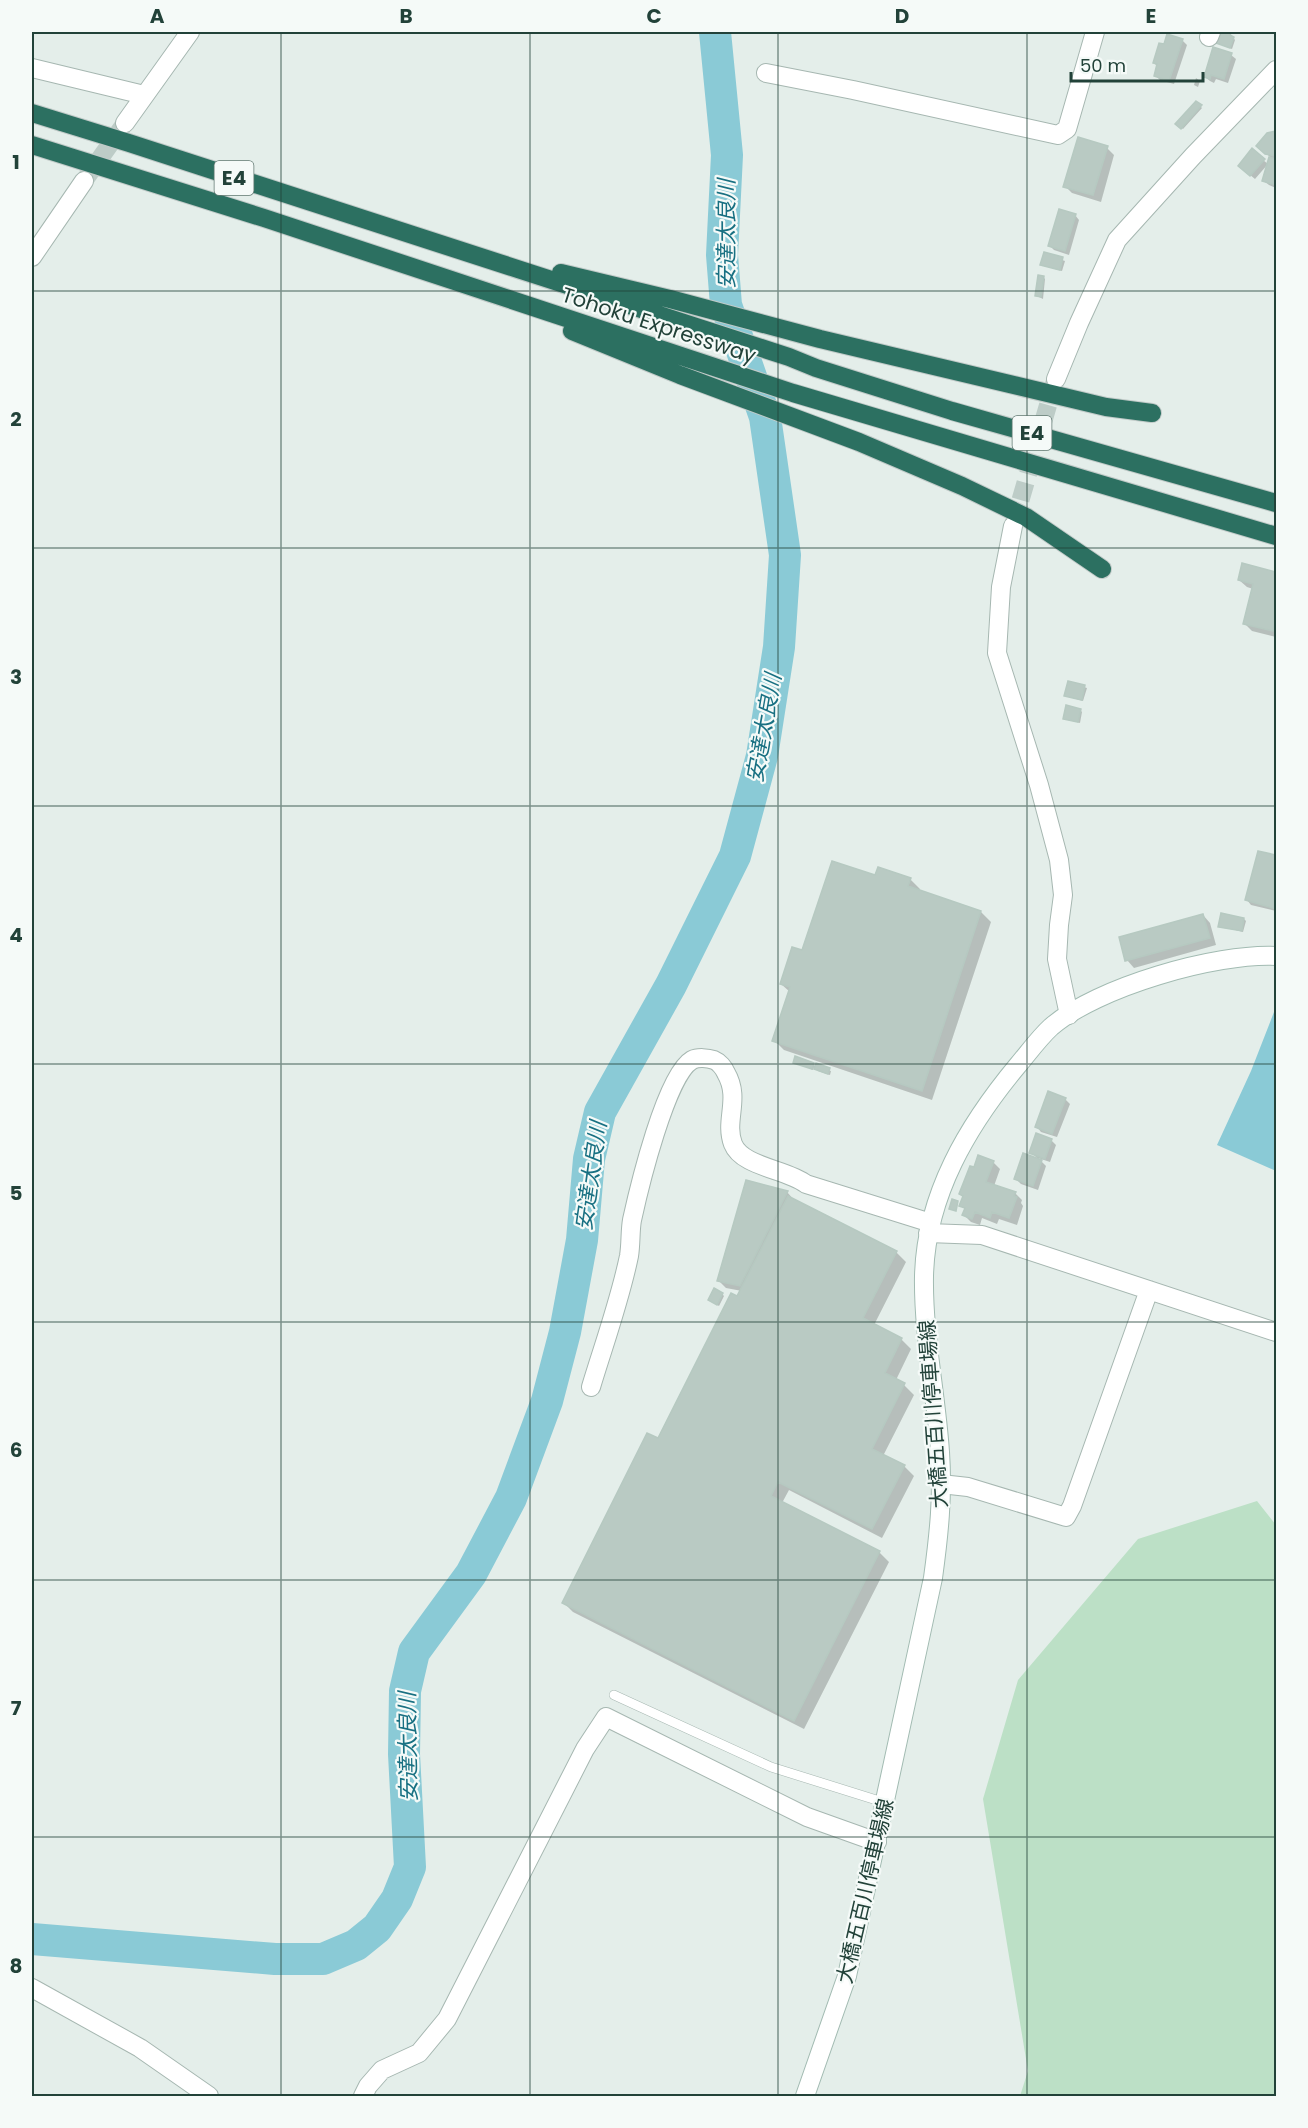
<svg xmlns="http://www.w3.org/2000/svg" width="1308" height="2128" viewBox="0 0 1308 2128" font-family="Poppins,'Noto Sans JP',sans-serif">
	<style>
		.green { fill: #bce0c6 }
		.water { fill: #8acad6 }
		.shadow { fill: #0003 }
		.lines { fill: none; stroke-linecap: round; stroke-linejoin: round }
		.river { stroke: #8acad6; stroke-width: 32 }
		.building { fill: #b9cac3; stroke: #b6c9c1; stroke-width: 1.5 }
		.minor-tunnel { stroke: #bdccc7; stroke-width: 18; stroke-dasharray: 18 9; stroke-linecap: butt }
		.tertiary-tunnel { stroke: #bdccc7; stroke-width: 18; stroke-dasharray: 18 9; stroke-linecap: butt }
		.service-casing { stroke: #a6b7b1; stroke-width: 10 }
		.minor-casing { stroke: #a6b7b1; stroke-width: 20 }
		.tertiary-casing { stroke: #a6b7b1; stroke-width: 20 }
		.secondary-casing { stroke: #a2bbb2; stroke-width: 20 }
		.motorway-casing { stroke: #c1cac8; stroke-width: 20 }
		.service { stroke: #fff; stroke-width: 9 }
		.minor { stroke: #fff; stroke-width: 18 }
		.tertiary { stroke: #fff; stroke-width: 18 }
		.secondary { stroke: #fff; stroke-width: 18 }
		.motorway { stroke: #2c7061; stroke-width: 18 }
		.grid { fill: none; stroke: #224239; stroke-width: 1.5; stroke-opacity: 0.55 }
		.labels { text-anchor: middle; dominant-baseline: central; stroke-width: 4.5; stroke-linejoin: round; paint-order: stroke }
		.shield { fill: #f5faf8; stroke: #617972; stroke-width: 1.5 }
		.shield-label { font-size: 20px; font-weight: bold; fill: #224239 }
		.street-label { font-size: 21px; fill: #224239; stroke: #f5faf8 }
		.water-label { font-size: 22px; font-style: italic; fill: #187082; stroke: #f5faf8 }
		.neatline { fill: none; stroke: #224239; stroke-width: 2 }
		.grid-label { font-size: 20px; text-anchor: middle; font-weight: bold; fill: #224239 }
	</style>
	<rect width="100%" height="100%" fill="#e4eeea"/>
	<path class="green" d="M1257,1501L1276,1525V2096H1020L1028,2071L983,1799L1018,1680L1138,1539Z"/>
	<path class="water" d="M1274,1012H1276V1171L1217,1145L1251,1071Z"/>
	<path class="shadow" d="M1224,32L1230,33L1235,40L1232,49L1218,43Z
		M1182,40L1187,45L1174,84L1160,80L1155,75L1158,67L1154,63L1165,46Z
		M1231,55L1236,59L1228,83L1216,79L1214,83L1210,81L1205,77Z
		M1196,78L1200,81L1198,87L1194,85Z
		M1197,103L1202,108L1183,129L1177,124Z
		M1276,133V188L1269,185L1264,181L1270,157L1258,146L1268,135Z
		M1107,148L1114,155L1101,202L1072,193L1065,186Z
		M1263,160L1268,164L1255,179L1244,170Z
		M1075,215L1079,220L1069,255L1054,250L1050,246Z
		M1045,254L1065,261L1062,271L1044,266Z
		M1043,277L1045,279L1043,299L1037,296Z
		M1243,565L1276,573V637L1252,631L1244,623L1253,589L1247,587L1239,580Z
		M1069,683L1087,688L1083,701L1066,696Z
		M1080,710L1082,712L1080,723L1064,718Z
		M1259,852L1276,857V911L1251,905L1247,900Z
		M876,877L910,879L920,889L919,892L981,912L991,922L932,1100L784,1050L774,1040L790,992L781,984L803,952Z
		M1203,915L1210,923L1216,945L1134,968L1127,960Z
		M1244,919L1246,921L1243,932L1220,926Z
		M795,1062L813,1064L816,1067L831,1071L830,1075L818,1071L814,1067L813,1070Z
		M1065,1099L1070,1104L1057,1137L1041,1132L1037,1127Z
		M1051,1140L1056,1145L1050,1162L1038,1158L1046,1166L1038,1190L1021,1184L1016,1179L1039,1160L1031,1152Z
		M993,1162L1000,1169L994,1186L1015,1193L1022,1200L1021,1203L1023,1206L1017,1225L999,1219L997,1224L982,1218L980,1225L971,1222L964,1215L966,1210L961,1205L964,1197L961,1194L974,1169Z
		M787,1192L794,1200L896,1252L906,1262L874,1325L901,1339L911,1349L896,1380L904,1385L914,1395L883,1456L904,1466L914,1476L882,1538L789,1490L782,1503L879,1552L889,1562L804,1729L573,1612L563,1602L658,1440L742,1291L726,1288L719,1281Z
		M722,1294L724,1296L719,1306L710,1300Z"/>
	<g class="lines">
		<path class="river" d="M32,1939L275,1959H323L356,1945L377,1928L397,1899L410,1867L404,1754L405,1691L414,1652L471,1574L511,1498L547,1401L565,1332L582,1240L589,1159L600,1112L671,985L735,856L762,756L779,647L785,555L765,417L726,305L722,255L727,155L715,32"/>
	</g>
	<path class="building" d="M1220,32H1231L1230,35L1234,37L1230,48L1216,43Z
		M1167,34L1183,39L1169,81L1154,76L1157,64L1153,63L1159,43L1164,44Z
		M1213,47L1232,53L1224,79L1211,75L1210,79L1204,77Z
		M1196,101L1202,105L1181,129L1175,124Z
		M1276,131V156L1265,154L1256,146L1267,133Z
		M1078,137L1108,146L1093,195L1063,187Z
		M1252,148L1265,159L1250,176L1238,166Z
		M1269,157L1276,159V185L1262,181Z
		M1059,209L1076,214L1065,251L1048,246Z
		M1044,252L1063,257L1060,270L1040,265Z
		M1038,275L1044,276L1041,297L1035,296Z
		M1242,563L1276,572V619L1273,631L1243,624L1253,584L1238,580Z
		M1068,681L1085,685L1082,700L1064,696Z
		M1066,705L1081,709L1078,722L1063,719Z
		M1258,851L1276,855V909L1245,900Z
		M832,861L875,875L878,867L911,878L908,886L981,911L922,1091L772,1041L790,987L780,984L792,947L802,950Z
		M1221,913L1244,918L1242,931L1218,927Z
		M1203,914L1210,938L1125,961L1119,937Z
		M795,1056L814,1063L812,1069L793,1063Z
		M816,1063L830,1068L828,1074L814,1069Z
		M1048,1091L1066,1098L1052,1134L1035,1127Z
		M1036,1133L1052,1139L1045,1159L1029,1153Z
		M1023,1153L1042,1160L1033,1186L1014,1179Z
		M978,1155L994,1161L986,1182L1016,1192L1014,1196L1017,1197L1009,1218L992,1212L990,1218L975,1212L972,1219L962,1215L965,1208L959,1206L963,1196L959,1194L970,1166L974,1167Z
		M746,1180L788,1191L740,1286L717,1281Z
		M788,1196L897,1251L863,1318L902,1338L885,1373L905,1383L872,1449L905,1465L872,1529L778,1482L771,1496L880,1551L794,1721L562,1603L647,1433L658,1438L731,1293L737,1296Z
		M952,1199L958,1201L956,1211L949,1209Z
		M714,1288L723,1293L717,1305L708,1300Z"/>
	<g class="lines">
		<path class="minor-tunnel" d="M84,181L123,126"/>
		<path class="tertiary-tunnel" d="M1013,526L1055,381"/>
		<defs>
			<path id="service" d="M614,1695L771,1767L886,1803"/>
			<path id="minor" d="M1209,37L1211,32
				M32,68L144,95
				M766,73L853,90L1058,135L1067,129L1095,32
				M125,123L190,32
				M32,257L84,181
				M928,1233L982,1235L1276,1332
				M591,1387C604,1344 620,1300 629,1256C631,1244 630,1231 632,1220C639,1188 666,1075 692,1060C698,1057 708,1058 714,1060C719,1062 724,1068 726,1073C741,1099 724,1120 733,1144C742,1167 787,1169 806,1184L931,1223
				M941,1484L968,1487L1066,1517L1072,1506L1149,1290
				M32,1988L140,2048L209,2096
				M363,2096L368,2086L382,2070L419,2053L447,2019L585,1749L606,1717L807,1817L877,1842"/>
			<path id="tertiary" d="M1056,379L1079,323L1117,240L1193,156L1276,70
				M1013,526L1001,587L997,653L1039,785L1059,860L1063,895L1059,925L1057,959L1069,1015"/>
			<path id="secondary" d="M805,2096L847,1976L933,1578C939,1534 943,1496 940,1452C936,1393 923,1335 924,1276C926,1195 968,1125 1018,1065C1029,1052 1039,1038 1051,1027C1097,987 1216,953 1276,956"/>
			<path id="motorway" d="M32,113L129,143L789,357L816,368L952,411L1276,503
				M32,145L264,218L793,393L1276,536
				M561,273L670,299L820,339L1106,407L1152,413
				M572,331L680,375L859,442L962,486L1026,517L1102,569"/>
		</defs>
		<use href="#service" class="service-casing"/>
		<use href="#minor" class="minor-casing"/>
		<use href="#tertiary" class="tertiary-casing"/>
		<use href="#secondary" class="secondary-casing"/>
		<use href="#motorway" class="motorway-casing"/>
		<use href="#service" class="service"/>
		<use href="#minor" class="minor"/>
		<use href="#tertiary" class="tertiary"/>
		<use href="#secondary" class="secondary"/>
		<use href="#motorway" class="motorway"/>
	</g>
	<path class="grid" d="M281,32V2096M530,32V2096M778,32V2096M1027,32V2096M32,291H1276M32,548H1276M32,806H1276M32,1064H1276M32,1322H1276M32,1580H1276M32,1837H1276"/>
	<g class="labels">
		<g class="shield">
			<rect x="214.5" y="161" width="39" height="34" rx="4.5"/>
			<rect x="1012.5" y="416" width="39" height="34" rx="4.5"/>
		</g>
		<g class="shield-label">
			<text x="234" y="178">E4</text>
			<text x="1032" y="433">E4</text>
		</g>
		<g class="street-label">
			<text transform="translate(659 325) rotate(18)">Tohoku Expressway</text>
			<text transform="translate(933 1414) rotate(-94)">大橋五百川停車場線</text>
			<text transform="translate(865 1891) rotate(-77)">大橋五百川停車場線</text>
		</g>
		<g class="water-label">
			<text transform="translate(726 234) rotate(-90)">安達太良川</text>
			<text transform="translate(764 728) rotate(-80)">安達太良川</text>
			<text transform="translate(591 1176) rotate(-82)">安達太良川</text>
			<text transform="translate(408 1747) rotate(-91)">安達太良川</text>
		</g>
	</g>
	<rect width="1308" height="2128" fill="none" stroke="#f5faf8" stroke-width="66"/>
	<path d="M1071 72v9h132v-9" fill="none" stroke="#224239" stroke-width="3"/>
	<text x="1080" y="72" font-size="18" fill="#224239" stroke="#f5faf8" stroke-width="4.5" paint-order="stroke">50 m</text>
	<rect x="33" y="33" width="1242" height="2062" class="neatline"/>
	<g class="grid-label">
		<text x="157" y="23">A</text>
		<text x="406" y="23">B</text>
		<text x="654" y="23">C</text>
		<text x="902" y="23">D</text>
		<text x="1151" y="23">E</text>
		<text x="16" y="169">1</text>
		<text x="16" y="426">2</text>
		<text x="16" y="684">3</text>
		<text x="16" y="942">4</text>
		<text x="16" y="1200">5</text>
		<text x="16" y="1457">6</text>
		<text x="16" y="1715">7</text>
		<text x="16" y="1973">8</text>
	</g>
</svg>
